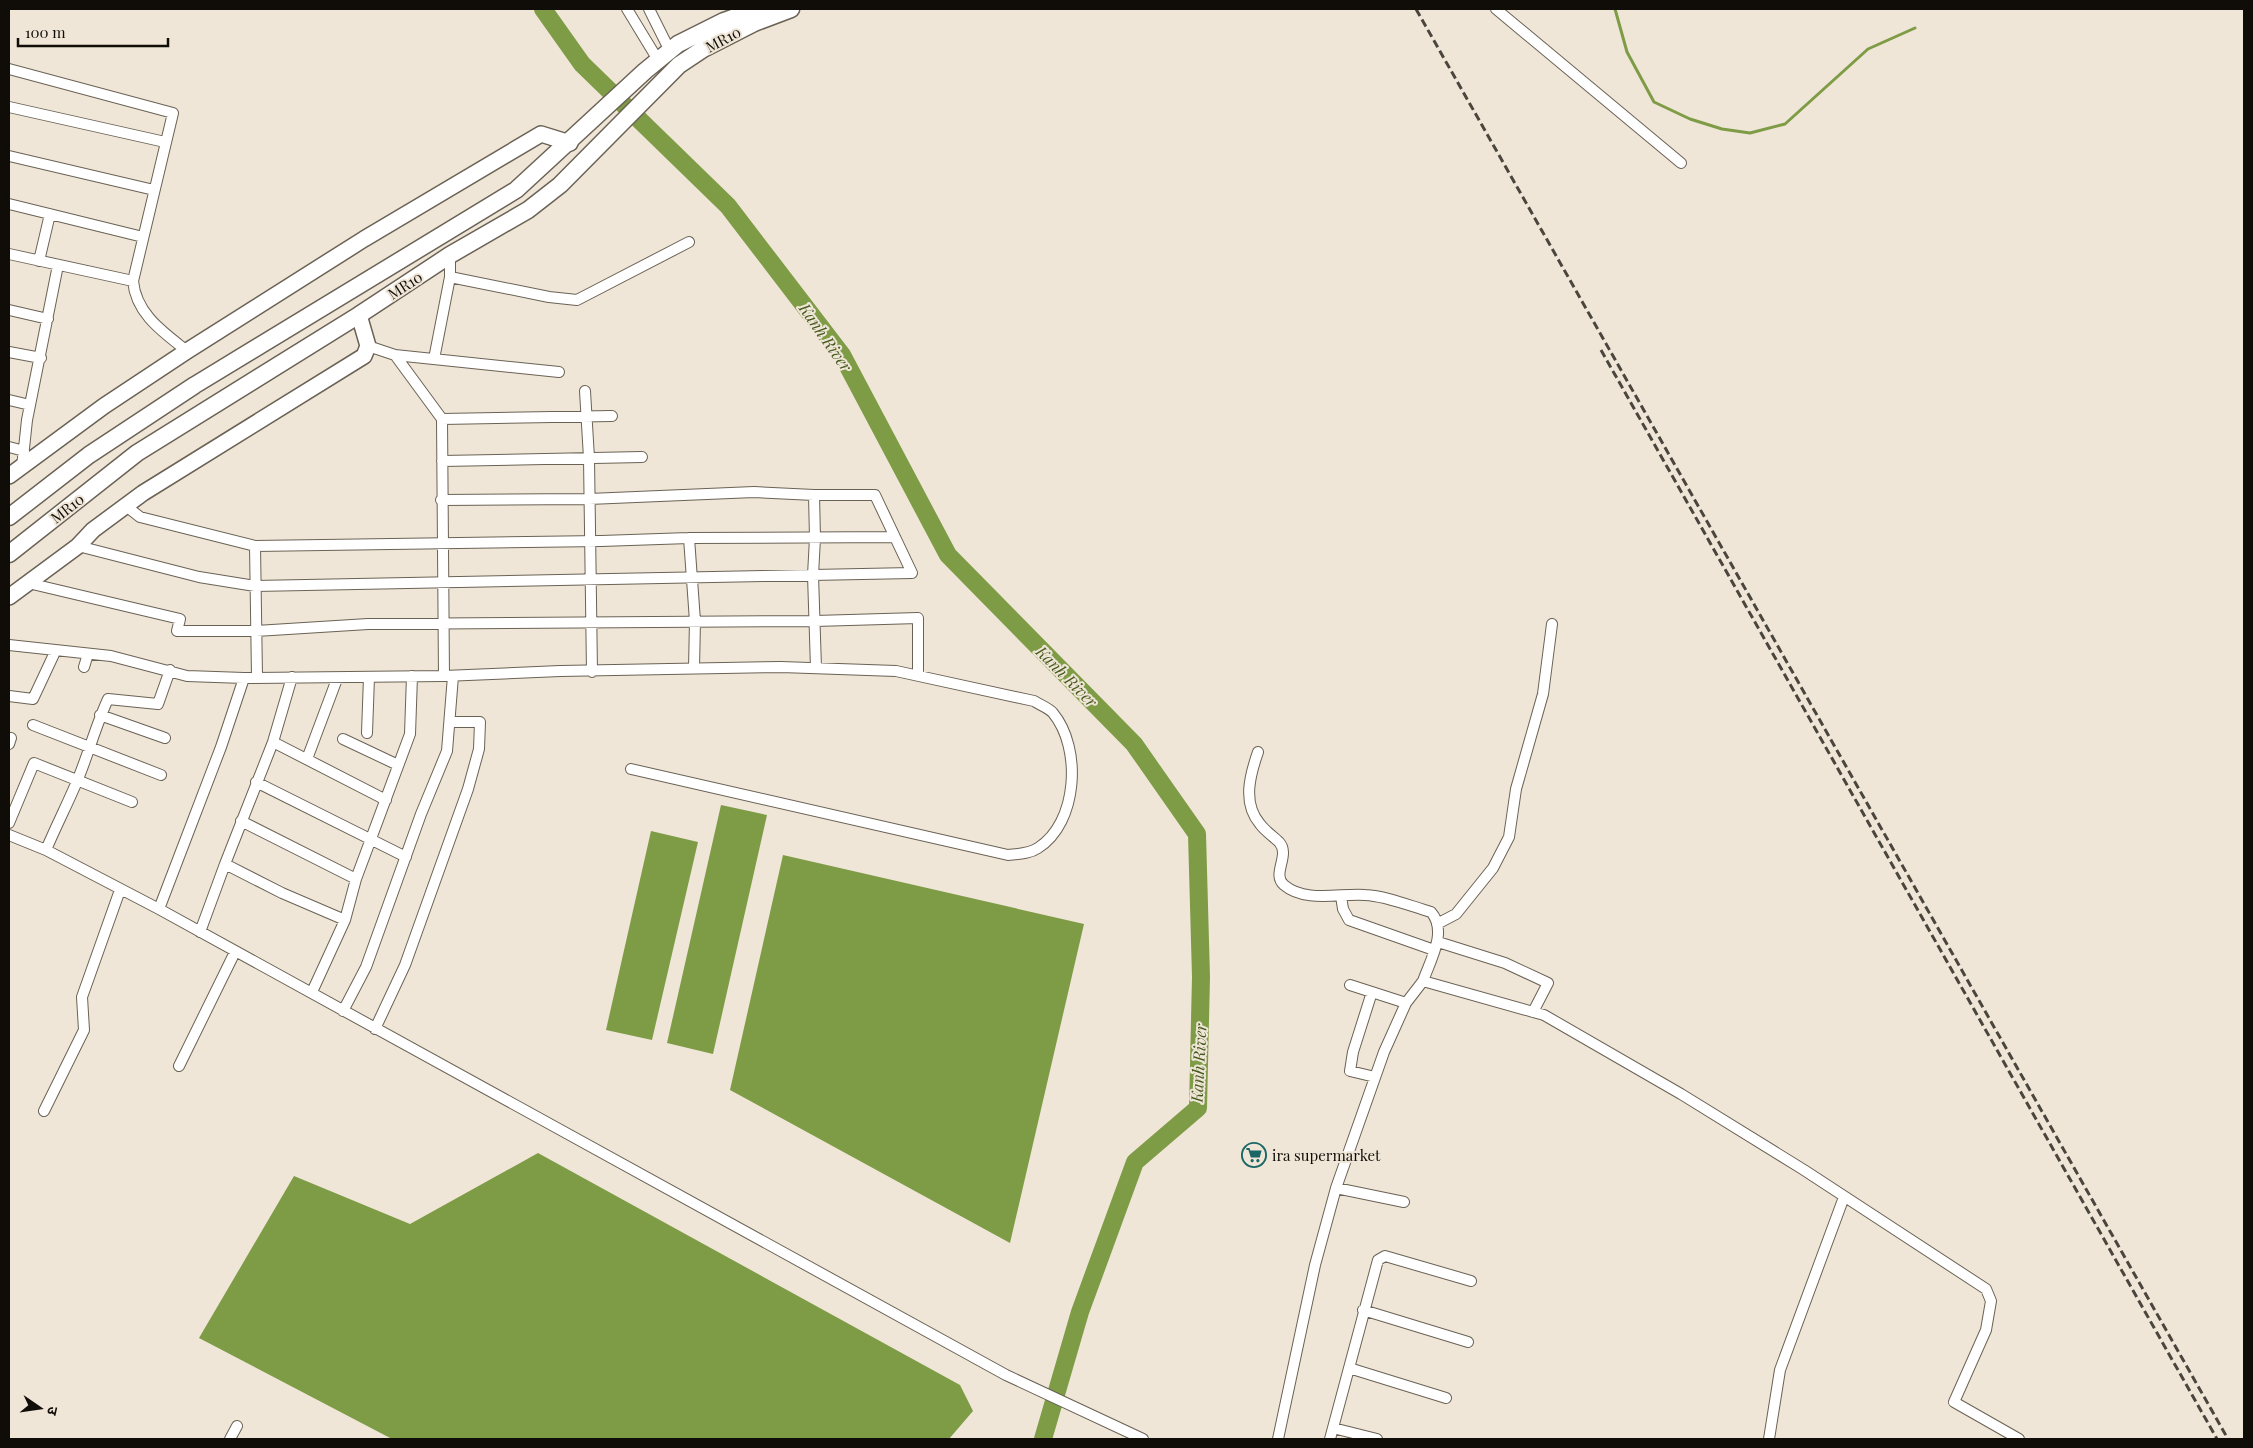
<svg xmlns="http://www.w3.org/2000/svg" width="2253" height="1448" viewBox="0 0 2253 1448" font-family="'Playfair Display','Noto Sans Devanagari',serif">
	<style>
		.water { fill: #7e9c46 }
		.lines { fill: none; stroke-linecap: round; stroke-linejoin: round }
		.stream { stroke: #7e9c46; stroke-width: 3 }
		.river { stroke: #7e9c46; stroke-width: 18 }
		.street-casing { stroke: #6a6255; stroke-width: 12 }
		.secondary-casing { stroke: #6a6255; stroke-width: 18 }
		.primary-casing { stroke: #6a6255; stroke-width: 19 }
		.street { stroke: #fff; stroke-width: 10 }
		.secondary { stroke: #fff; stroke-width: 15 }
		.primary { stroke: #fff; stroke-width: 16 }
		.rail { stroke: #4a463e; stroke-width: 3; stroke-dasharray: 8 4; stroke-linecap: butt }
		.labels { text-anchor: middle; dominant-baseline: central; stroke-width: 4; stroke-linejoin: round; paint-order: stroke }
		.street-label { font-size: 15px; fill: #100d08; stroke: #f0e6d7 }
		.poi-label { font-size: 15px; fill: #100d08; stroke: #f0e6d7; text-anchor: start }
		.water-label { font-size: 16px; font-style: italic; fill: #44591c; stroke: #f0e6d7 }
	</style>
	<rect width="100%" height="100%" fill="#f0e6d7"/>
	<path class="water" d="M721,805L767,815L713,1054L667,1043Z
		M651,831L698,842L652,1040L606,1030Z
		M783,855L1084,924L1010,1243L730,1090Z
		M538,1153L960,1385L973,1411L949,1439H392L199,1338L294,1176L410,1224Z"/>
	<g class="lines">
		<path class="stream" d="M1615,9L1627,52L1654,102L1690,119L1722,129L1750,133L1785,124L1868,49L1915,28"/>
		<path class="river" d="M543,9L582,64L728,206L842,355L948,555L1134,744L1197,834L1201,977L1198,1108L1135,1162L1080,1312L1043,1439"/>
		<defs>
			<path id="street" d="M627,9L658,60
				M649,9L670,51
				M1496,9L1681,163
				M9,69L173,113L133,281C136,314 163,332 187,351
				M9,107L165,142
				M9,156L154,190
				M9,204L143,237
				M9,254L133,281
				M39,261L50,214
				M450,277L549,297L577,300L689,242
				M9,310L48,319
				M368,346L395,355L442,419L444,676
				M9,352L41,358
				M395,355L559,372
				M434,359L450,277V255
				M585,391L589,458L592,672
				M9,400L30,405
				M442,419L612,416
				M9,447L24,451
				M442,461L642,457
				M22,467L27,420L58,265
				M814,495L815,538L813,575L816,668
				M126,506L140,517L255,546
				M689,538L695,621L694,668
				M78,546L199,577L255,586L912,573L875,495H814L754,492L589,499L441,500
				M28,583L180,619L177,631H256L368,624L815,621L918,618V675
				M9,645L111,656L187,676L244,678L444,676L560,671L781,667L896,671L1034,701C1040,705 1049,708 1053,713C1082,748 1078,823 1038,848C1029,854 1018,854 1008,855L631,769
				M84,667L88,654
				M257,677L255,546L601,541L689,538L895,537
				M292,677L273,742L225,864L282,893L345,920
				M9,696L33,699L55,652
				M100,715L165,738
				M33,725L161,775
				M367,733L369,677
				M9,738H11L9,744
				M343,739L398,765
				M273,742L386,800
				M1258,752C1250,775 1242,803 1260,824C1265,831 1273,836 1279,842C1291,855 1271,874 1284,885C1305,903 1340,893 1365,895C1387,896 1410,906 1431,912C1448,931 1430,961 1423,981
				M307,759L337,679
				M256,782L406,857
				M241,821L356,879
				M9,823L34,763L132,802
				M9,835L46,850L159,909L1006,1375L1143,1439
				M46,850C56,826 68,803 78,779C89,752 96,725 108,699L158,704L170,670
				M1341,896L1343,909L1349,920L1434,950
				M159,909L221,747L244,678
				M1437,924L1456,914L1493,868L1509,837L1516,789L1543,694L1552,624
				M200,932L225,864
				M1438,942L1505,963L1548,983L1533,1012
				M1350,985L1406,1003
				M312,992L345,920L356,879L410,734L412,676
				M1372,992L1353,1052L1350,1071L1375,1077
				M343,1011L366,967L421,814L447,751L453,676
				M375,1029L405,965L468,789L479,749L480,722H450
				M179,1066L235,952
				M44,1111L84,1030L82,997L120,890
				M1336,1188L1404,1202
				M1363,1310L1468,1342
				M1349,1368L1446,1398
				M1333,1428L1377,1439
				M230,1439L237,1426
				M1278,1439L1315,1265L1336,1188L1384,1052L1406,1003L1423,981L1544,1015L1681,1094L1804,1170L1986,1289L1991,1301L1986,1330L1954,1402L2019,1439
				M1330,1439L1378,1260L1385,1256L1471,1281
				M1769,1439L1780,1370L1844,1197"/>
			<path id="secondary" d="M9,476L104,406L187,351L364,239L541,134L570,143
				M9,597L78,546L93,530L143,493L364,356L368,346L359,315"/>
			<path id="primary" d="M9,517L89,455L195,385L516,190L645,71L678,44L724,21L758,9
				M9,554L137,453L359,315L450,255L528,210L560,185L679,65L703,49L754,23L791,9"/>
		</defs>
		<use href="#street" class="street-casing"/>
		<use href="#secondary" class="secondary-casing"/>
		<use href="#primary" class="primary-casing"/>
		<use href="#street" class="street"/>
		<use href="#secondary" class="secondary"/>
		<use href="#primary" class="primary"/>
		<path class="rail" d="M1416,9L2228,1439
			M1601,350L2217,1439"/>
	</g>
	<defs>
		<symbol id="supermarket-ring" viewBox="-11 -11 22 22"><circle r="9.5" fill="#f0e6d7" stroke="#1a6766" stroke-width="1.5"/><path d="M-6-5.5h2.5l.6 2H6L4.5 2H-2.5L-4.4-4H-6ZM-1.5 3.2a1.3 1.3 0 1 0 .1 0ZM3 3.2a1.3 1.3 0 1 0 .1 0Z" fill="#1a6766"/></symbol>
	</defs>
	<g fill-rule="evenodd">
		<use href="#supermarket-ring" x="1240" y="1141" width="28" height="28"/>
	</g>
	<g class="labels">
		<g class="street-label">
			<text transform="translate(723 39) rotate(-28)">MR10</text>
			<text transform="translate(405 285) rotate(-33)">MR10</text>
			<text transform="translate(67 508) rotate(-38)">MR10</text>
		</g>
		<g class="poi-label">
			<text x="1272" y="1155">ira supermarket</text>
		</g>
		<g class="water-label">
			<text transform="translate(826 337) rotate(55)">Kanh River</text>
			<text transform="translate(1067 676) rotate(45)">Kanh River</text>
			<text transform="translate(1198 1063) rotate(-87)">Kanh River</text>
		</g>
	</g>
	<rect width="2253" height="1448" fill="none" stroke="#100d08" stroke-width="20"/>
	<g transform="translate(40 1408) rotate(103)" stroke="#f0e6d7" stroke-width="4" paint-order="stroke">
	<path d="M0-4L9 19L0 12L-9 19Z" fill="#100d08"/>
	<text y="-8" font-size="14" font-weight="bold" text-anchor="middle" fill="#100d08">उ</text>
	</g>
	<path d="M18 38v8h150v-8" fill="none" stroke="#100d08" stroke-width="2.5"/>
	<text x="25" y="38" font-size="15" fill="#100d08" stroke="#f0e6d7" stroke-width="4" paint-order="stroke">100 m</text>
</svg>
